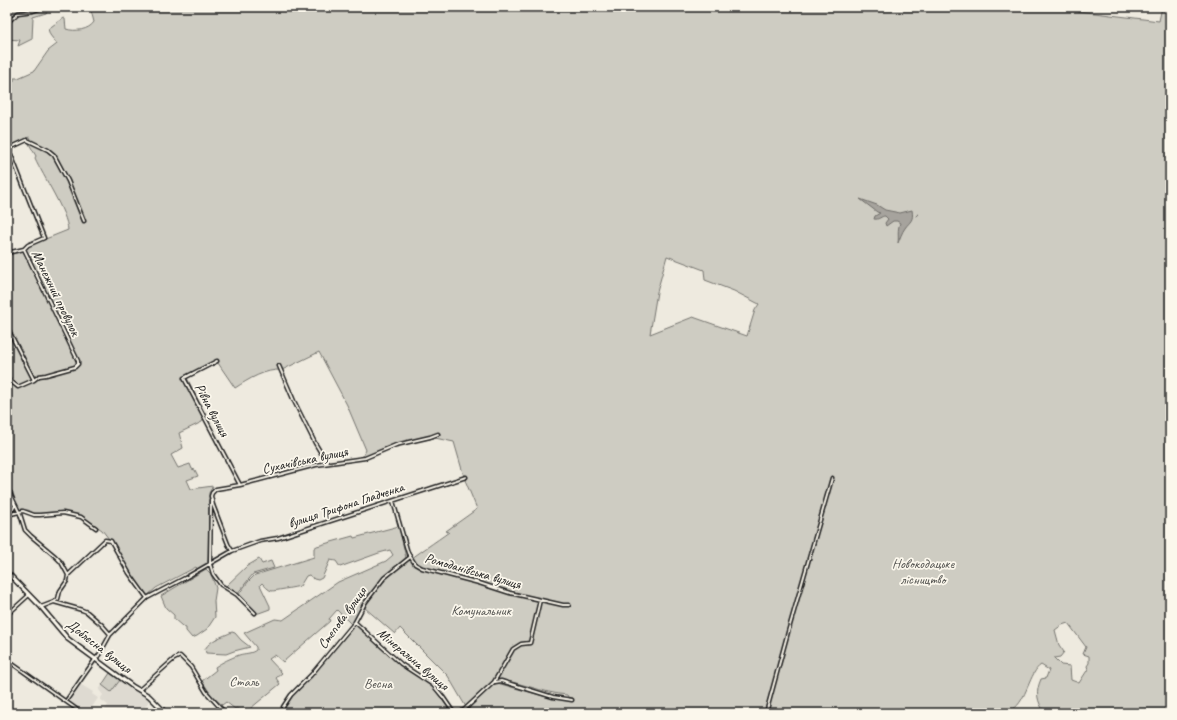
<svg xmlns="http://www.w3.org/2000/svg" width="1177" height="720" viewBox="0 0 1177 720" font-family="Caveat,sans-serif">
	<style>
		.built { fill: #dedad1 }
		.green { fill: #ceccc2; stroke: #75746f; fill-rule: evenodd }
		.water { fill: #a6a39d; stroke: #6f6d69 }
		.lines { fill: none; stroke-linecap: round; stroke-linejoin: round }
		.stream { stroke: #6f6d69; stroke-width: 1 }
		.street-casing { stroke: #1c1c1c; stroke-width: 5 }
		.secondary-casing { stroke: #1c1c1c; stroke-width: 6 }
		.street { stroke: #fbf7ec; stroke-width: 2 }
		.secondary { stroke: #fbf7ec; stroke-width: 3 }
		.labels { text-anchor: middle; dominant-baseline: central; stroke-width: 3.5; stroke-linejoin: round; paint-order: stroke }
		.street-label { font-size: 14px; fill: #1c1c1c; stroke: #fbf7ec }
		.park-label { font-size: 14px; fill: #51514e; stroke: #fbf7ec }
	</style>
	<rect width="100%" height="100%" fill="#eeeadf"/>
	<filter id="ink" filterUnits="userSpaceOnUse"><feTurbulence type="fractalNoise" baseFrequency=".025" numOctaves="2"/><feDisplacementMap in="SourceGraphic" scale="8" xChannelSelector="R" yChannelSelector="G"/><feConvolveMatrix kernelMatrix="1 2 1 2 8 2 1 2 1" color-interpolation-filters="sRGB"/></filter>
	<g filter="url(#ink)">
		<path class="built" d="M110,672L135,691L150,699L141,713H103L108,705L100,699L103,695L99,690Z
			M80,684L93,692L92,694L98,698L88,713H86L71,703L70,698Z"/>
		<path class="green" d="M7,7H51L46,13L33,17L32,39L18,46L20,40L7,39Z
			M90,7H1058L1062,9L1159,21L1162,7H1170V713H1045C1037,701 1035,693 1041,679L1046,678L1049,670L1041,665C1030,671 1026,702 1013,709C1006,712 995,711 988,713H471L469,709C476,699 485,689 497,683L547,697L570,701L567,695C542,693 519,681 494,679L466,707L448,676L400,628L395,634L365,608C377,578 423,551 449,532L446,531L477,509L465,480L454,442L435,438L396,445L366,458L363,456L366,450L347,405L319,352L282,370C265,369 249,379 235,388L218,363L188,377L187,378L205,414L202,422L179,433L183,448L171,455L178,468L190,464L192,469L195,470L198,476L187,480L191,489L213,486L209,493L208,559L207,565L198,570L196,567L156,588L147,596L135,580L112,540L109,539L102,530L82,516L63,512L38,515L28,510H23L10,514V512L16,505L13,492L7,486V330L32,379L31,372L7,324V254L20,251H24L73,352L75,350L73,349L25,249L28,246L68,230C67,212 43,176 35,158L36,156L28,142L31,138L29,137L12,146L7,141V83L14,81V78H18L34,71L48,51L57,44L50,35L48,29L63,18L65,19L66,29C75,32 89,30 94,22ZM667,256L704,270L705,280L734,291L759,304L755,310L747,336L693,317L650,334L657,292ZM1068,623L1086,647L1083,654L1089,656V663L1087,666L1088,669L1079,683L1071,680L1070,666L1061,665L1054,658L1060,657L1064,652L1059,645L1055,630L1062,625Z
			M399,526L406,558C389,572 376,584 363,602C359,609 357,618 351,624L337,610L329,619L330,621L283,662L275,655L269,659L282,673L276,678L280,684L245,713L236,708L235,709L226,702L222,705L212,696L202,681L216,670L215,667C222,662 231,658 239,655C245,653 251,654 256,650V647L244,633L275,619L283,620L338,582L386,561L393,555L390,550L379,553L340,567L336,561L330,560L322,578L318,580L314,579L309,575L306,576L300,586C297,587 274,591 272,591C268,590 265,586 262,583L260,585L270,606V609L259,613H256L238,595L248,582L255,575L314,557V548L317,546L353,536L354,538Z
			M259,559L262,564L271,561L274,568L253,574L237,594L225,587L247,566Z
			M206,569L211,574L216,588L214,601L215,617L207,629L197,636L192,638L186,631V628L182,626L174,619V615L166,608L161,596Z
			M355,624L386,650L405,669L422,679L434,689L452,713H285L284,707L292,696L312,676Z
			M232,632L235,633L241,640L250,647L234,651L226,654L206,653L205,649C211,639 222,637 232,632Z
			M110,673L120,680L111,692L102,685Z"/>
		<path class="water" d="M860,199L877,205L885,210L900,213L912,210C914,221 910,221 905,228C902,232 900,238 898,243C899,236 897,230 900,223L897,221H893L886,226L885,223L888,219L885,216C881,216 879,220 874,219L875,216L880,213L877,212Z"/>
		<g class="lines">
			<path class="stream" d="M916,216L918,214"/>
			<defs>
				<path id="street" d="M7,23L18,13L33,11L44,7
					M7,152H10L12,147L27,140L48,150L54,155L68,181L84,221
					M10,152L44,238L28,245L24,249L78,361V364L75,367L46,375L39,376L34,380
					M7,253L24,249
					M7,327L34,380L18,387L8,379
					M217,361L184,378L240,485
					M279,366L294,401L315,443L327,463
					M7,487L20,514L25,530L31,536L55,556L61,562L68,575L67,581L60,591L58,599L54,602
					M7,497L15,505L13,509L7,513
					M211,500L210,564L213,574L221,585L237,595L255,613
					M393,501L408,553L415,564L422,568L479,583L510,593L563,605H569
					M7,515L23,511L34,515H40L63,513L81,517L96,528
					M232,551L228,544L213,505L211,496L212,493L216,489L240,485L316,465L365,458L396,445L430,437L438,434
					M68,575L105,540L111,541L112,543L129,573L147,598
					M41,607L54,602L82,610L87,612L102,625L110,634
					M7,615L29,595
					M355,622L401,664L433,685L443,697L454,713
					M7,660L82,713
					M495,682L501,681L553,697L572,700
					M139,690L174,659L180,656L191,667L206,692L225,713
					M66,701L94,661L99,655L110,635L147,598L185,578L232,551L260,541L278,538L466,477
					M284,713L283,707L291,695L311,675L355,622L365,603L384,578L409,558
					M459,713L465,709L494,682L513,649L521,644L530,643L540,600
					M766,713L788,632L832,478"/>
				<path id="secondary" d="M7,572L41,607L68,639L132,686L149,696L166,713"/>
			</defs>
			<use href="#street" class="street-casing"/>
			<use href="#secondary" class="secondary-casing"/>
			<use href="#street" class="street"/>
			<use href="#secondary" class="secondary"/>
		</g>
	</g>
	<g class="labels">
		<g class="street-label">
			<text transform="translate(56 293) rotate(64)">Манежний провулок</text>
			<text transform="translate(212 410) rotate(62)">Рівна вулиця</text>
			<text transform="translate(305 460) rotate(-12)">Сухачівська вулиця</text>
			<text transform="translate(346 505) rotate(-18)">вулиця Трифона Гладченка</text>
			<text transform="translate(473 571) rotate(16)">Ромоданівська вулиця</text>
			<text transform="translate(342 618) rotate(-54)">Степова вулиця</text>
			<text transform="translate(99 646) rotate(38)">Доблесна вулиця</text>
			<text transform="translate(413 659) rotate(40)">Мінеральна вулиця</text>
		</g>
		<g class="park-label">
			<text x="923" y="563">Новокодацьке<tspan x="923" dy="16">лісництво</tspan></text>
			<text x="481" y="610">Комунальник</text>
			<text x="244" y="681">Сталь</text>
			<text x="378" y="683">Весна</text>
		</g>
	</g>
	<rect width="1177" height="720" fill="none" stroke="#fbf7ec" stroke-width="24"/>
	<rect x="12" y="12" width="1153" height="696" fill="none" stroke="#1c1c1c" stroke-width="1.5" filter="url(#ink)"/>
</svg>
